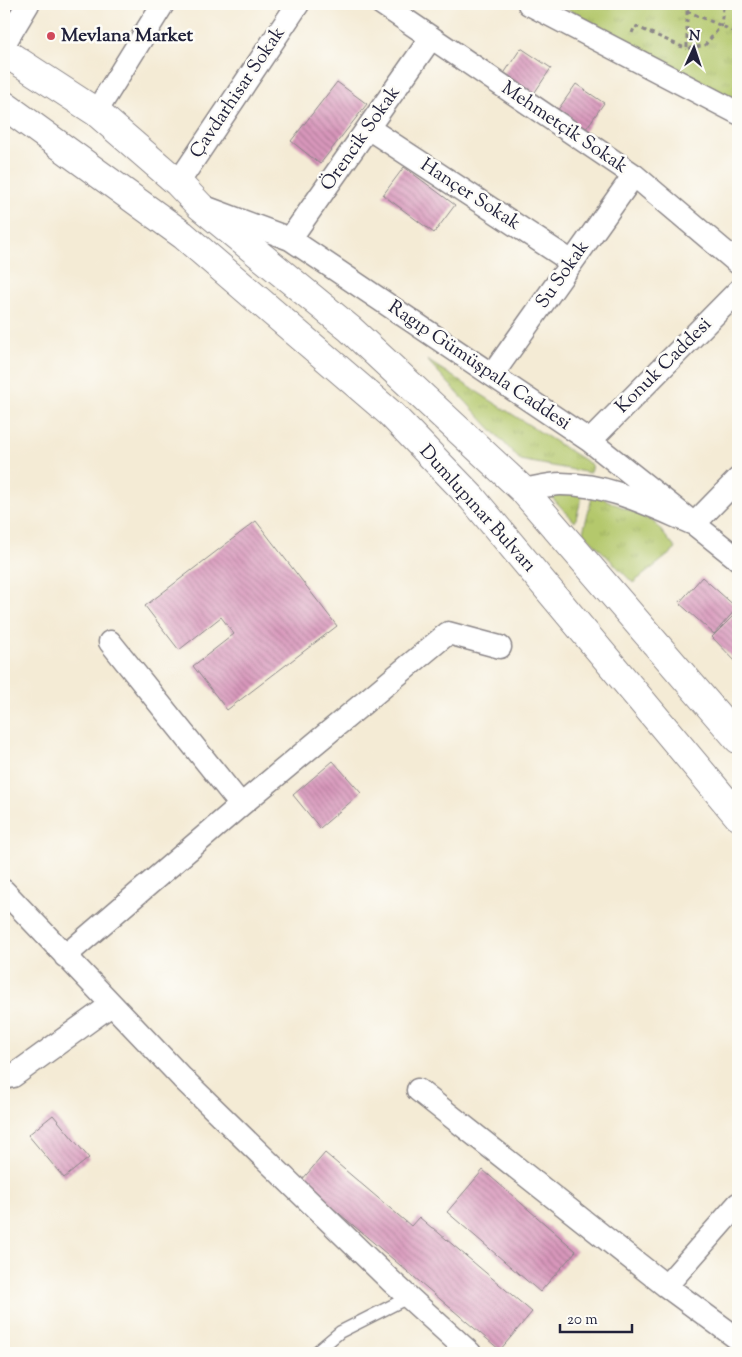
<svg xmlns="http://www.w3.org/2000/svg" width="742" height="1357" viewBox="0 0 742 1357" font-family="'Sorts Mill Goudy',serif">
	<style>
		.grass { fill: url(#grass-tufts); stroke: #6b7554 }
		.building { fill: url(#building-back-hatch) }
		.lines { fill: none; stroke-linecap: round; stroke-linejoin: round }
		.service-casing { stroke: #8b8688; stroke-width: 14 }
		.minor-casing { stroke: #8b8688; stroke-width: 25 }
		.secondary-casing { stroke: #8b8688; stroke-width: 30 }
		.path { stroke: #8b8688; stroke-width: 3; stroke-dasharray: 4 4; stroke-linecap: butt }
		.service { stroke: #fff; stroke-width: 11 }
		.minor { stroke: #fff; stroke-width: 22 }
		.secondary { stroke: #fff; stroke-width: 28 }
		.poi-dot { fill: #d1495b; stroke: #fdfcf7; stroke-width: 2 }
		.labels { text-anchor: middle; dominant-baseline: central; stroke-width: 5; stroke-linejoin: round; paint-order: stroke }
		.poi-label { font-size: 19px; font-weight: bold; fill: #22223b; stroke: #fdfcf7; text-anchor: start }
		.street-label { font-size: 19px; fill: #22223b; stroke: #fdfcf7 }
	</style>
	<defs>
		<pattern id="grass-tufts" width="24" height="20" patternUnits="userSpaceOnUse" patternTransform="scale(1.25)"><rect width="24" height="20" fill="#b4c86c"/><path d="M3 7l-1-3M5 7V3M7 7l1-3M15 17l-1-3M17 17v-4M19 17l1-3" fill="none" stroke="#9aac5e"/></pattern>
		<pattern id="building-back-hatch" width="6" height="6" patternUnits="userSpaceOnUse" patternTransform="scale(1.25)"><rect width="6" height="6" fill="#d897bb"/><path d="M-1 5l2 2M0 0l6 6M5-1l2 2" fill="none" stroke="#af7b99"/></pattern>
	</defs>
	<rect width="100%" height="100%" fill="#fdfcf7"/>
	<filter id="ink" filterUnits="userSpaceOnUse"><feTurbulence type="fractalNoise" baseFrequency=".02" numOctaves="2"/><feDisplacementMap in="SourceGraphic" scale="10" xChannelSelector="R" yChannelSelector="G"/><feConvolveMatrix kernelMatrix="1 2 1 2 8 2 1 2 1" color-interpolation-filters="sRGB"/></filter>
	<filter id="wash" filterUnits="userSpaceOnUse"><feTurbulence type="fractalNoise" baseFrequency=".0096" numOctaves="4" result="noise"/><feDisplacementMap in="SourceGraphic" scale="20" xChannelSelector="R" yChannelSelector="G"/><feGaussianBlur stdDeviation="1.12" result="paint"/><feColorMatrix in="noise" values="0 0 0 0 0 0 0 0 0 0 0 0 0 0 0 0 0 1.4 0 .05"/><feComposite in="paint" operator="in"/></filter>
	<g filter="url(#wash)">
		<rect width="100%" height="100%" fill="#f4ebd5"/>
		<path class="grass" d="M558,4H738V102Z
			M427,360L592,465L590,473L520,460Z
			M544,489L583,493L575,522Z
			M593,494L653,521L676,549L633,583L583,532Z"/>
		<g id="blocks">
			<path class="building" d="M521,48L551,68L529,101L499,81Z
				M337,82L367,104L320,164L291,141Z
				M576,84L604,103L581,136L553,117Z
				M404,167L455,205L434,233L383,195Z
				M256,521L337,626L227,710L193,666L234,634L221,617L179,650L145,606Z
				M702,577L737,608L714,634L679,603Z
				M738,611V664L712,637Z
				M333,761L361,793L320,828L293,795Z
				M53,1115L89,1158L64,1178L28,1135Z
				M325,1153L411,1226L419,1217L432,1228H433L532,1312L500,1350L301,1181Z
				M483,1170L576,1251L540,1292L447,1212Z"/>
		</g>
	</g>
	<g filter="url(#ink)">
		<use href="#blocks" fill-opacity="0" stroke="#8b8688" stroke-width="1"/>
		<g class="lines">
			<defs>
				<path id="service" d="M315,1353L340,1332L409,1297"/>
				<path id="minor" d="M382,4L634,175L738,263
					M529,4L738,113
					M4,44L28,4
					M96,112L163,4
					M368,128L572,262
					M178,183L298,4
					M210,209L290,239L590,441L738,559
					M290,239L431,38
					M492,375L634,175
					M590,441L738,291
					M523,490C535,488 549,484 561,484C609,484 651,506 694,524L738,479
					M110,642L241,805
					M4,891L182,1078L392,1282L470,1353
					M65,956L241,805L448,633L500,647
					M4,1078L13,1076L111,1005
					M418,1090L666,1286L738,1339
					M666,1286L738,1204"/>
				<path id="secondary" d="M4,52L96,112L178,183L200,206L350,329L523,490L738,739
					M4,105L183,235L391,414L472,498L738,816"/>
			</defs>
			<use href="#service" class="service-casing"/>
			<use href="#minor" class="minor-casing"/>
			<use href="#secondary" class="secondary-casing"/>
			<path class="path" d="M691,4L687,11V49L705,45L721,26L723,8L722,4
				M687,11L738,33
				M632,33L635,26L687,49"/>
			<use href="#service" class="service"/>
			<use href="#minor" class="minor"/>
			<use href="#secondary" class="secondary"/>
		</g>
	</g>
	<circle class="poi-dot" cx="51" cy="36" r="5"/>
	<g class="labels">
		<g class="poi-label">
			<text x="61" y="36">Mevlana Market</text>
		</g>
		<g class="street-label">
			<text transform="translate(238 93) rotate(-56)">Çavdarhisar Sokak</text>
			<text transform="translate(564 128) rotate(34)">Mehmetçik Sokak</text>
			<text transform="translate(361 139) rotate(-55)">Örencik Sokak</text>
			<text transform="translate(470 195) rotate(33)">Hançer Sokak</text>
			<text transform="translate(563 275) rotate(-55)">Su Sokak</text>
			<text transform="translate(479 366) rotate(34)">Ragıp Gümüşpala Caddesi</text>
			<text transform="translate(664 366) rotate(-45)">Konuk Caddesi</text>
			<text transform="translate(477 509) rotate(48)">Dumlupınar Bulvarı</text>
		</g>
	</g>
	<rect width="742" height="1357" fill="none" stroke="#fdfcf7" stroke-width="20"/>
	<g transform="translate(694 48) rotate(3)" stroke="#fdfcf7" stroke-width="4" paint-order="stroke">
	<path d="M0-4L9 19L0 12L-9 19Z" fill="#22223b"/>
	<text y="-8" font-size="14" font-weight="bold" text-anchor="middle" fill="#22223b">N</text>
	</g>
	<path d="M560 1324v8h72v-8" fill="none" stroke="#22223b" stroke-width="2.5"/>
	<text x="567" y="1324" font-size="15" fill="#22223b" stroke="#fdfcf7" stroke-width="4" paint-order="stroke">20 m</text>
</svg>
